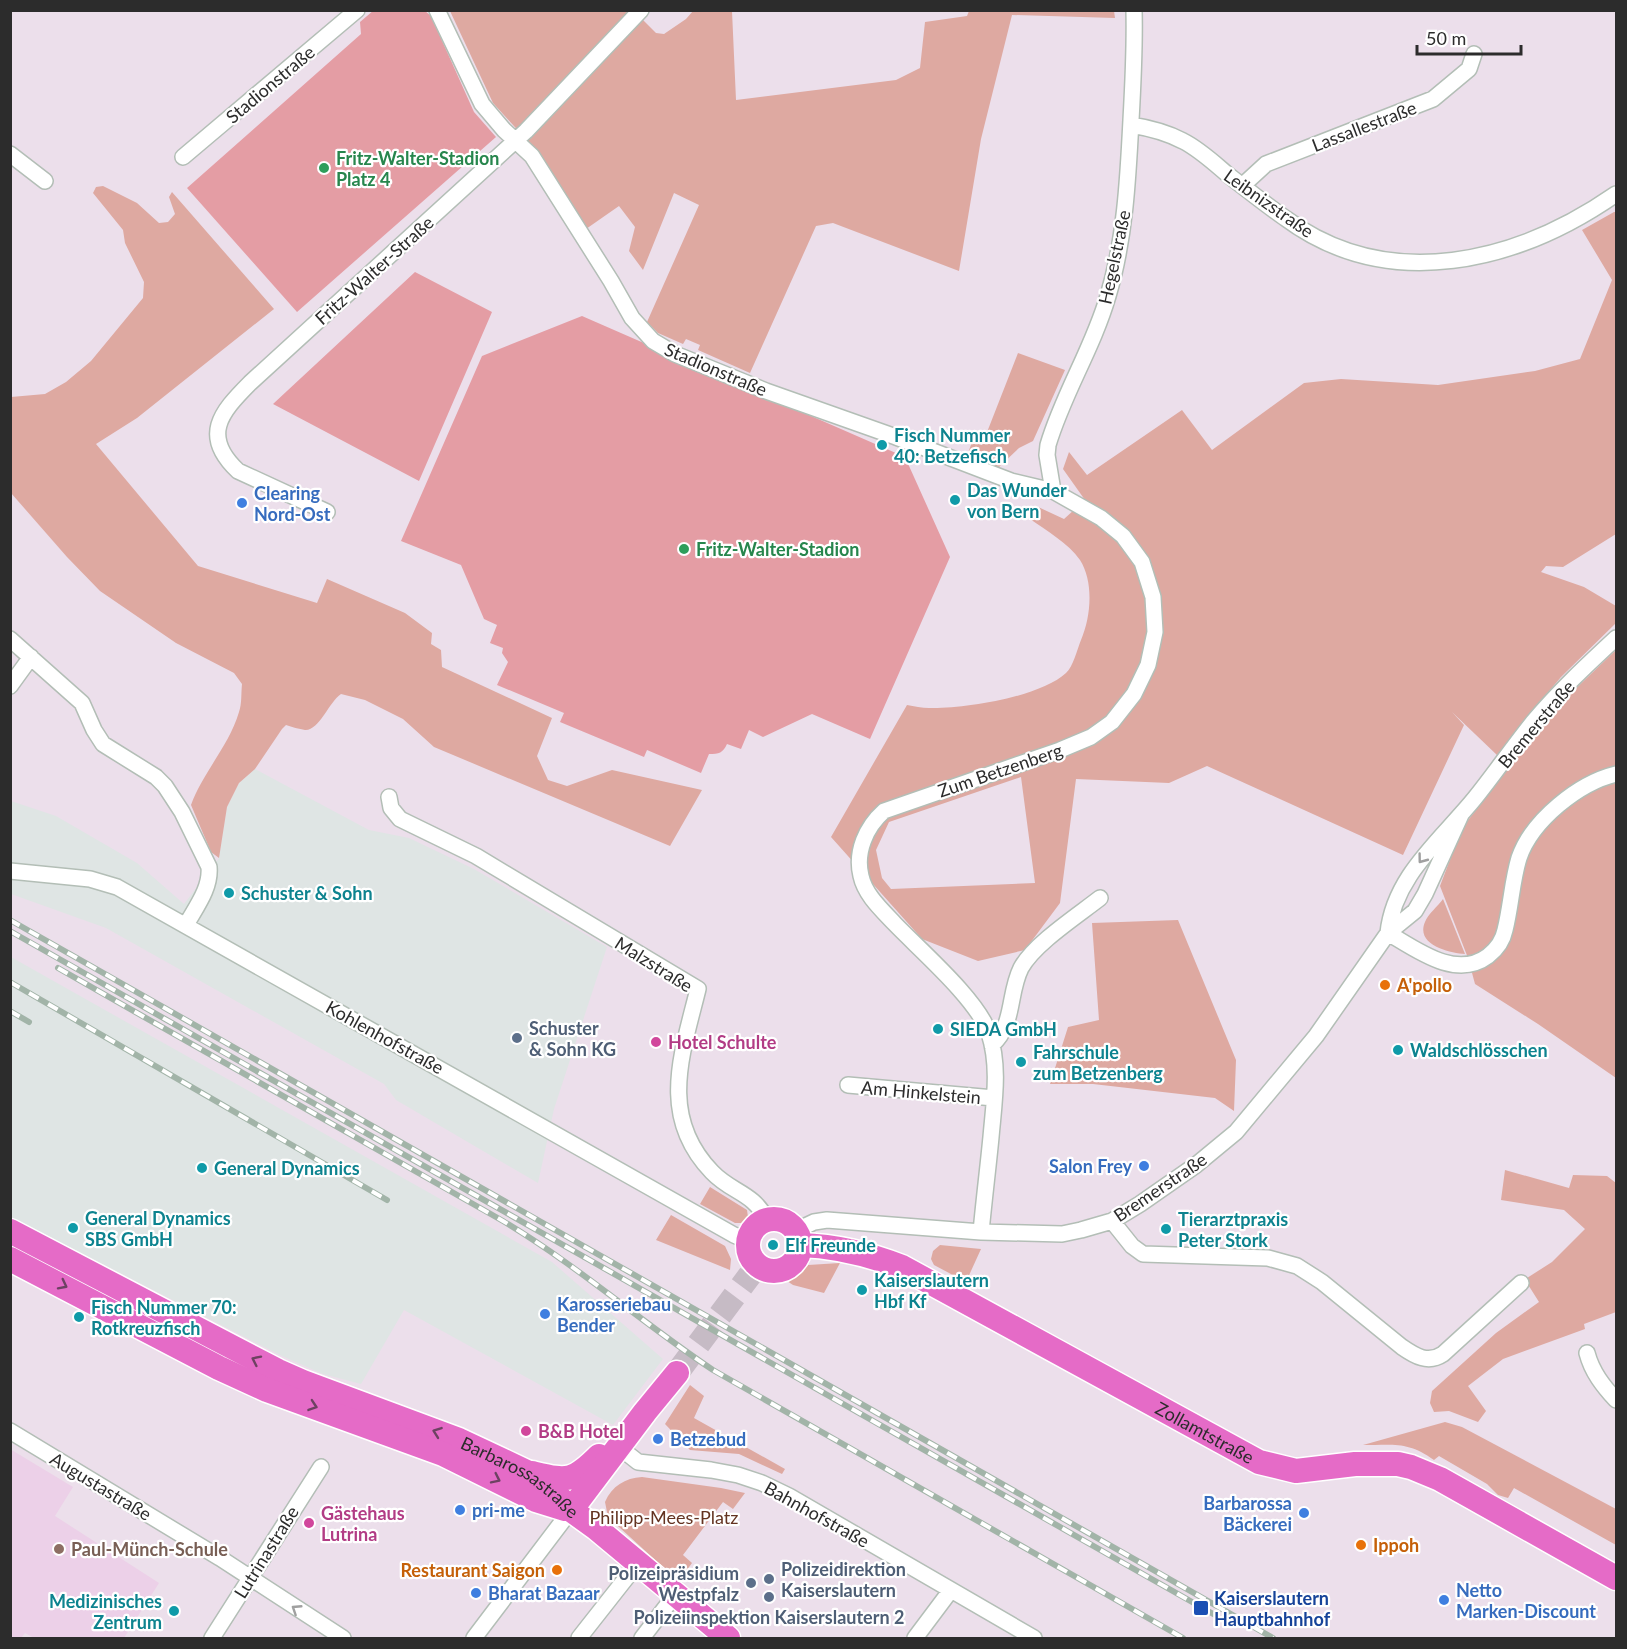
<svg xmlns="http://www.w3.org/2000/svg" width="1627" height="1649" viewBox="0 0 1627 1649" font-family="Lato,sans-serif">
	<style>
		.industrial { fill: #dfe5e4 }
		.education { fill: #ecd0e8 }
		.green { fill: #dea9a1; fill-rule: evenodd }
		.pitch { fill: #e49da4 }
		.lines { fill: none; stroke-linecap: round; stroke-linejoin: round }
		.primary-tunnel { stroke: #c6bbc5; stroke-width: 24; stroke-dasharray: 24 12; stroke-linecap: butt }
		.street-casing { stroke: #b3beb6; stroke-width: 18 }
		.primary-casing { stroke: #fff; stroke-width: 27 }
		.street { stroke: #fff; stroke-width: 15 }
		.primary { stroke: #e56bc7; stroke-width: 24 }
		.rail-casing { stroke: #a2b4a8; stroke-width: 6 }
		.rail { stroke: #fff; stroke-width: 4; stroke-dasharray: 11; stroke-linecap: butt }
		.oneway { stroke: #a0a0a0 }
		.oneway2 { stroke: #6d4262 }
		.leisure-dot { fill: #2e9e5b; stroke: #fff; stroke-width: 2 }
		.culture-dot { fill: #0f9aa8; stroke: #fff; stroke-width: 2 }
		.shop-dot { fill: #3f7fe0; stroke: #fff; stroke-width: 2 }
		.food-dot { fill: #e8710a; stroke: #fff; stroke-width: 2 }
		.service-dot { fill: #5c6f8a; stroke: #fff; stroke-width: 2 }
		.hotel-dot { fill: #d1479c; stroke: #fff; stroke-width: 2 }
		.education-dot { fill: #8d6e63; stroke: #fff; stroke-width: 2 }
		.transit-dot { fill: #1a4fb4; stroke: #fff; stroke-width: 2 }
		.labels { text-anchor: middle; dominant-baseline: central; stroke-width: 4.5; stroke-linejoin: round; paint-order: stroke }
		.street-label { font-size: 18px; fill: #2c2c2c; stroke: #fff }
		.leisure-label { font-size: 18px; font-weight: bold; fill: #27864d; stroke: #fff; text-anchor: start }
		.culture-label { font-size: 18px; font-weight: bold; fill: #0d838f; stroke: #fff; text-anchor: start }
		.shop-label { font-size: 18px; font-weight: bold; fill: #366cbe; stroke: #fff; text-anchor: start }
		.food-label { font-size: 18px; font-weight: bold; fill: #c56008; stroke: #fff; text-anchor: start }
		.service-label { font-size: 18px; font-weight: bold; fill: #4e5e75; stroke: #fff; text-anchor: start }
		.hotel-label { font-size: 18px; font-weight: bold; fill: #b23c85; stroke: #fff; text-anchor: start }
		.park-label { font-size: 18px; fill: #633321; stroke: #fff }
		.education-label { font-size: 18px; font-weight: bold; fill: #785e54; stroke: #fff; text-anchor: start }
		.transit-label { font-size: 18px; font-weight: bold; fill: #164399; stroke: #fff; text-anchor: start }
	</style>
	<rect width="100%" height="100%" fill="#ecdfeb"/>
	<path class="industrial" d="M255,769L369,830L409,838L474,869L607,947L554,1109L538,1183L396,1100L384,1084L106,928L11,894V801L56,816L137,863L184,904L219,858L227,807L239,783Z
		M11,957L552,1262L663,1359L613,1425L404,1310L361,1384L323,1374L282,1356L11,1217Z"/>
	<path class="education" d="M10,1449L73,1487L55,1516L159,1583L124,1638H34L25,1633L21,1638H11Z"/>
	<path class="green" d="M450,11H634L656,33L664,34L686,19L693,11H732L736,100L896,80L920,68L925,22L967,16L969,11H1114L1115,18L1012,15L981,139L959,271L833,223L816,226L750,373L698,350L700,345L686,339L683,344L658,333L647,322L699,205L674,193L643,270L629,251L635,227L619,206L586,229L534,148L493,103Z
		M103,186L137,203L159,223L168,222L175,214L169,197L172,192L274,309L137,418L96,444L198,566L317,603L327,579L405,613L432,633L431,644L441,650L442,667L552,718L537,756L548,780L567,786L612,770L702,790L670,846L434,747L403,719L365,700L341,694C329,702 319,731 305,730C299,729 292,727 286,725L282,729L255,769L239,783L227,807L219,858L211,852L191,805C203,772 229,746 239,712C242,704 241,693 242,684L234,673L176,643L100,591L67,557L11,493V397L45,394L66,382L91,361L143,298L144,282L125,243L123,230L93,193L96,187Z
		M1614,212H1616V534L1563,567L1546,566L1541,572L1584,587L1616,606V623L1561,677L1525,720L1498,756L1452,712L1464,725L1403,855L1207,766L1169,783L1076,779L1060,903L1025,950L978,961L922,939L831,837L907,705C914,706 922,708 929,708C964,709 1040,697 1066,673C1073,667 1077,650 1081,640C1091,617 1094,582 1080,560C1068,543 1047,531 1030,519L1036,506L1064,519L1085,500L1063,469L1069,452L1087,475L1182,410L1212,450L1304,383L1341,379L1438,385L1535,371L1580,359L1612,280L1582,230ZM1021,777L1035,883L891,889L882,878L876,850L889,822Z
		M1018,353L1065,370L1033,441L1019,448L999,467L967,456L972,442L982,445Z
		M1616,650V1078L1538,1024L1475,984L1468,958L1440,886L1462,828L1539,729L1570,694Z
		M1443,899L1465,954C1450,953 1415,945 1425,922C1428,914 1438,906 1443,899Z
		M1178,920L1236,1060L1234,1111L1215,1098L1093,1084H1050L1068,1027L1099,1020L1092,923Z
		M1505,1170L1569,1188L1573,1175L1607,1176L1616,1183V1312L1584,1324L1585,1329L1503,1359L1468,1386L1486,1411L1478,1422L1449,1411L1434,1412L1430,1403L1432,1391L1496,1333L1539,1302L1527,1283V1278L1552,1262L1585,1229L1564,1210L1501,1200Z
		M710,1187L747,1210L748,1217L742,1223H735L700,1204Z
		M671,1215L725,1246L731,1259L730,1270L656,1240Z
		M940,1245L981,1249L966,1282L934,1265L931,1259L933,1251Z
		M840,1263L824,1293L793,1285L787,1281L808,1265Z
		M690,1385L704,1396L694,1418L785,1469L782,1474L739,1454L690,1450L665,1424Z
		M1445,1422L1462,1427L1616,1509V1545L1514,1488L1508,1498L1498,1495L1487,1484L1439,1456L1434,1460C1408,1441 1393,1445 1363,1445Z
		M642,1477L721,1488L745,1493L733,1509L723,1502L683,1555L692,1563L681,1578H675L608,1517L605,1502C612,1486 625,1478 642,1477Z"/>
	<path class="pitch" d="M374,10L425,11L431,16L474,112L496,137L297,312L187,188L361,34L360,22Z
		M415,272L492,312L419,481L273,404Z
		M582,316L905,457L950,557L870,739L812,714L763,737L749,730L741,749L727,744C723,753 719,754 709,754L701,773L647,750L644,757L560,722L564,713L497,685L508,662L502,653L503,648L490,643L497,625L484,619L461,565L401,541L482,356Z"/>
	<g class="lines">
		<path class="primary-tunnel" d="M677,1373L750,1275"/>
		<defs>
			<path id="street" d="M437,10L482,104L504,130L532,156L611,281L632,318L653,341L675,354L766,391L896,437L1011,481L1053,491L1101,518L1123,536L1142,562L1153,597L1155,632L1148,665L1134,694L1112,722L1091,737L1060,750L884,811C866,827 855,852 861,876C865,895 882,910 895,924C921,951 977,999 989,1033C1000,1067 994,1102 991,1137C988,1168 984,1200 981,1232
				M1131,125C1150,128 1166,132 1183,141C1199,149 1213,162 1227,174C1246,189 1265,204 1285,218C1389,295 1518,262 1616,194
				M10,154L45,181
				M183,157L357,10
				M1242,186L1266,164L1433,99L1469,69L1474,54
				M1053,491L1047,455L1048,445C1063,394 1093,348 1108,296C1125,239 1128,179 1131,120C1133,84 1135,47 1134,10
				M327,512L238,471C201,436 220,413 250,383L526,131L641,10
				M10,639L82,703L94,730L103,744L156,777L165,786L182,812L209,867C211,888 196,907 186,925
				M10,686L31,657
				M389,797L391,808L400,819L476,856L698,989C682,1054 658,1116 712,1172C732,1193 753,1192 767,1220
				M10,871L90,879L117,887L734,1235L748,1241
				M1388,933C1394,876 1441,840 1475,798C1495,773 1513,747 1533,722C1558,692 1588,664 1616,638
				M1388,933C1417,950 1456,980 1488,956C1497,949 1503,940 1505,930C1511,906 1512,881 1519,858C1532,820 1579,783 1616,774
				M992,1045C1015,1024 1008,994 1021,968C1034,944 1077,916 1100,898
				M848,1085L994,1098
				M1112,1221L1132,1246L1143,1254L1268,1258L1297,1266L1322,1282L1402,1347C1415,1356 1428,1364 1443,1354L1521,1283
				M795,1231L814,1222L827,1220L981,1232L1062,1234L1081,1230L1112,1221L1140,1204L1196,1165L1236,1132L1316,1036L1388,933L1415,911L1425,894L1461,815
				M1587,1353C1592,1372 1603,1386 1616,1400
				M10,1431L220,1558L343,1638
				M619,1447L638,1462L711,1470L738,1475L762,1483L789,1496L1034,1638
				M212,1638L321,1467
				M474,1638L571,1510
				M579,1638L638,1563
				M642,1638L675,1595
				M915,1638L951,1590"/>
			<g id="primary">
				<circle cx="774" cy="1245" r="26"/>
				<path id="s1" d="M10,1231L278,1371L303,1382L459,1440L529,1473L557,1495L571,1510L596,1528L728,1638"/>
				<path id="s2" d="M800,1245C837,1246 868,1254 902,1267L1259,1462L1296,1471L1355,1464H1398L1411,1467L1440,1479L1616,1578"/>
				<path d="M10,1259L219,1368L267,1390L443,1454L536,1500L565,1509"/>
				<path d="M532,1473C567,1481 572,1483 599,1456"/>
				<path d="M571,1510L645,1412L677,1373"/>
			</g>
		</defs>
		<use href="#street" class="street-casing"/>
		<use href="#primary" class="primary-casing"/>
		<use href="#street" class="street"/>
		<use href="#primary" class="primary"/>
		<defs>
			<path id="rail" d="M10,920L1273,1638
				M10,931L1215,1615
				M58,968L503,1221C577,1265 641,1322 713,1370L1183,1638
				M10,982L387,1200
				M10,1011L29,1022"/>
		</defs>
		<use href="#rail" class="rail-casing"/>
		<use href="#rail" class="rail"/>
	</g>
	<defs><path id="oneway-chevron" d="M-2-3.5L2.5 0L-2 3.5" fill="none" stroke-width="1.6" stroke-linecap="round" stroke-linejoin="round" transform="scale(1.5)"/></defs>
	<g class="oneway">
		<use href="#oneway-chevron" transform="translate(1422 859) rotate(127)"/>
		<use href="#oneway-chevron" transform="translate(296 1609) rotate(-147)"/>
	</g>
	<g class="oneway2">
		<use href="#oneway-chevron" transform="translate(63 1285) rotate(27)"/>
		<use href="#oneway-chevron" transform="translate(256 1360) rotate(-154)"/>
		<use href="#oneway-chevron" transform="translate(313 1406) rotate(19)"/>
		<use href="#oneway-chevron" transform="translate(437 1432) rotate(-160)"/>
		<use href="#oneway-chevron" transform="translate(496 1479) rotate(26)"/>
	</g>
	<g class="leisure-dot">
		<circle cx="324" cy="168" r="6"/>
		<circle cx="684" cy="549" r="6"/>
	</g>
	<g class="culture-dot">
		<circle cx="882" cy="445" r="6"/>
		<circle cx="955" cy="500" r="6"/>
		<circle cx="229" cy="893" r="6"/>
		<circle cx="938" cy="1029" r="6"/>
		<circle cx="1398" cy="1050" r="6"/>
		<circle cx="1021" cy="1062" r="6"/>
		<circle cx="202" cy="1168" r="6"/>
		<circle cx="73" cy="1228" r="6"/>
		<circle cx="1166" cy="1229" r="6"/>
		<circle cx="773" cy="1245" r="6"/>
		<circle cx="862" cy="1290" r="6"/>
		<circle cx="79" cy="1317" r="6"/>
		<circle cx="174" cy="1611" r="6"/>
	</g>
	<g class="shop-dot">
		<circle cx="242" cy="503" r="6"/>
		<circle cx="1144" cy="1166" r="6"/>
		<circle cx="545" cy="1314" r="6"/>
		<circle cx="658" cy="1439" r="6"/>
		<circle cx="460" cy="1510" r="6"/>
		<circle cx="1304" cy="1513" r="6"/>
		<circle cx="476" cy="1593" r="6"/>
		<circle cx="1444" cy="1600" r="6"/>
	</g>
	<g class="food-dot">
		<circle cx="1385" cy="985" r="6"/>
		<circle cx="1361" cy="1545" r="6"/>
		<circle cx="557" cy="1570" r="6"/>
	</g>
	<g class="service-dot">
		<circle cx="517" cy="1038" r="6"/>
		<circle cx="769" cy="1579" r="6"/>
		<circle cx="751" cy="1583" r="6"/>
		<circle cx="769" cy="1597" r="6"/>
	</g>
	<g class="hotel-dot">
		<circle cx="656" cy="1042" r="6"/>
		<circle cx="526" cy="1431" r="6"/>
		<circle cx="309" cy="1523" r="6"/>
	</g>
	<circle class="education-dot" cx="59" cy="1549" r="6"/>
	<rect class="transit-dot" x="1193" y="1600" width="16" height="16" rx="3"/>
	<g class="labels">
		<g class="street-label">
			<text transform="translate(270 84) rotate(-40)">Stadionstraße</text>
			<text transform="translate(1364 126) rotate(-21)">Lassallestraße</text>
			<text transform="translate(1269 203) rotate(35)">Leibnizstraße</text>
			<text transform="translate(1114 257) rotate(-78)">Hegelstraße</text>
			<text transform="translate(374 270) rotate(-42)">Fritz-Walter-Straße</text>
			<text transform="translate(716 369) rotate(23)">Stadionstraße</text>
			<text transform="translate(1536 724) rotate(-50)">Bremerstraße</text>
			<text transform="translate(1000 770) rotate(-19)">Zum Betzenberg</text>
			<text transform="translate(654 964) rotate(32)">Malzstraße</text>
			<text transform="translate(385 1037) rotate(29)">Kohlenhofstraße</text>
			<text transform="translate(921 1092) rotate(5)">Am Hinkelstein</text>
			<text transform="translate(1160 1187) rotate(-34)">Bremerstraße</text>
			<text stroke="none"><textPath href="#s2" startOffset="450">Zollamtstraße</textPath></text>
			<text stroke="none"><textPath href="#s1" startOffset="568">Barbarossastraße</textPath></text>
			<text transform="translate(101 1486) rotate(31)">Augustastraße</text>
			<text transform="translate(817 1514) rotate(29)">Bahnhofstraße</text>
			<text transform="translate(266 1552) rotate(-58)">Lutrinastraße</text>
		</g>
		<g class="leisure-label">
			<text x="336" y="158">Fritz-Walter-Stadion<tspan x="336" dy="21">Platz 4</tspan></text>
			<text x="696" y="549">Fritz-Walter-Stadion</text>
		</g>
		<g class="culture-label">
			<text x="894" y="435">Fisch Nummer<tspan x="894" dy="21">40: Betzefisch</tspan></text>
			<text x="967" y="490">Das Wunder<tspan x="967" dy="21">von Bern</tspan></text>
			<text x="241" y="893">Schuster &amp; Sohn</text>
			<text x="950" y="1029">SIEDA GmbH</text>
			<text x="1410" y="1050">Waldschlösschen</text>
			<text x="1033" y="1052">Fahrschule<tspan x="1033" dy="21">zum Betzenberg</tspan></text>
			<text x="214" y="1168">General Dynamics</text>
			<text x="85" y="1218">General Dynamics<tspan x="85" dy="21">SBS GmbH</tspan></text>
			<text x="1178" y="1219">Tierarztpraxis<tspan x="1178" dy="21">Peter Stork</tspan></text>
			<text x="785" y="1245">Elf Freunde</text>
			<text x="874" y="1280">Kaiserslautern<tspan x="874" dy="21">Hbf Kf</tspan></text>
			<text x="91" y="1307">Fisch Nummer 70:<tspan x="91" dy="21">Rotkreuzfisch</tspan></text>
			<text x="162" y="1601" text-anchor="end">Medizinisches<tspan x="162" dy="21">Zentrum</tspan></text>
		</g>
		<g class="shop-label">
			<text x="254" y="493">Clearing<tspan x="254" dy="21">Nord-Ost</tspan></text>
			<text x="1132" y="1166" text-anchor="end">Salon Frey</text>
			<text x="557" y="1304">Karosseriebau<tspan x="557" dy="21">Bender</tspan></text>
			<text x="670" y="1439">Betzebud</text>
			<text x="1292" y="1503" text-anchor="end">Barbarossa<tspan x="1292" dy="21">Bäckerei</tspan></text>
			<text x="472" y="1510">pri-me</text>
			<text x="1456" y="1590">Netto<tspan x="1456" dy="21">Marken-Discount</tspan></text>
			<text x="488" y="1593">Bharat Bazaar</text>
		</g>
		<g class="food-label">
			<text x="1397" y="985">A'pollo</text>
			<text x="1373" y="1545">Ippoh</text>
			<text x="545" y="1570" text-anchor="end">Restaurant Saigon</text>
		</g>
		<g class="service-label">
			<text x="529" y="1028">Schuster<tspan x="529" dy="21">&amp; Sohn KG</tspan></text>
			<text x="781" y="1569">Polizeidirektion<tspan x="781" dy="21">Kaiserslautern</tspan></text>
			<text x="739" y="1573" text-anchor="end">Polizeipräsidium<tspan x="739" dy="21">Westpfalz</tspan></text>
			<text x="769" y="1617" text-anchor="middle">Polizeiinspektion Kaiserslautern 2</text>
		</g>
		<g class="hotel-label">
			<text x="668" y="1042">Hotel Schulte</text>
			<text x="538" y="1431">B&amp;B Hotel</text>
			<text x="321" y="1513">Gästehaus<tspan x="321" dy="21">Lutrina</tspan></text>
		</g>
		<g class="park-label">
			<text x="664" y="1517">Philipp-Mees-Platz</text>
		</g>
		<g class="education-label">
			<text x="71" y="1549">Paul-Münch-Schule</text>
		</g>
		<g class="transit-label">
			<text x="1214" y="1598">Kaiserslautern<tspan x="1214" dy="21">Hauptbahnhof</tspan></text>
		</g>
	</g>
	<rect width="1627" height="1649" fill="none" stroke="#2c2c2c" stroke-width="24"/>
	<path d="M1417 45v9h104v-9" fill="none" stroke="#2c2c2c" stroke-width="3"/>
	<text x="1426" y="45" font-size="18" fill="#2c2c2c" stroke="#ffffff" stroke-width="4.5" paint-order="stroke">50 m</text>
</svg>
